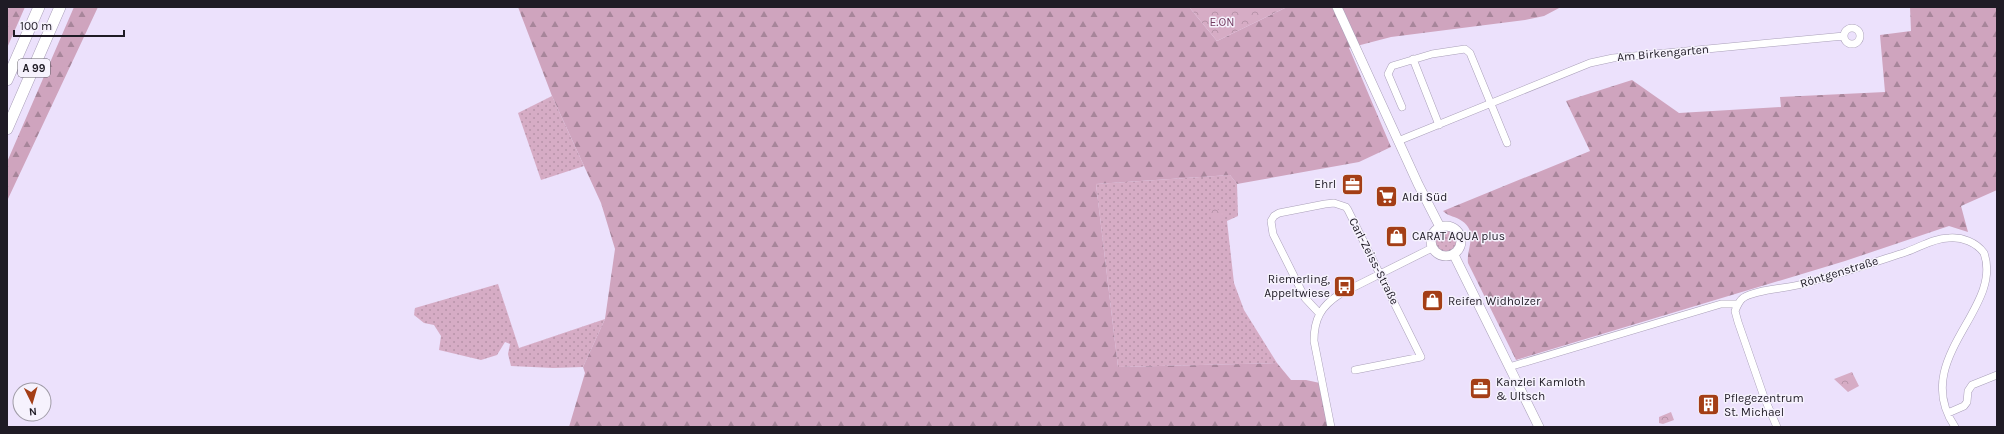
<svg xmlns="http://www.w3.org/2000/svg" width="2004" height="434" viewBox="0 0 2004 434" font-family="Karla,sans-serif">
	<style>
		.grass { fill: url(#grass-dots) }
		.forest { fill: url(#forest-firs) }
		.park { fill: url(#park-crowns) }
		.lines { fill: none; stroke-linecap: round; stroke-linejoin: round }
		.minor-casing { stroke: #aaa0b9; stroke-width: 8 }
		.major-casing { stroke: #aaa0b9; stroke-width: 10 }
		.highway-casing { stroke: #aaa0b9; stroke-width: 12 }
		.minor { stroke: #fff; stroke-width: 7 }
		.major { stroke: #fff; stroke-width: 9 }
		.highway { stroke: #fff; stroke-width: 11 }
		.labels { text-anchor: middle; dominant-baseline: central; stroke-width: 3; stroke-linejoin: round; paint-order: stroke }
		.shield { fill: #f6f2fd; stroke: #605c66; stroke-width: 1 }
		.shield-label { font-size: 11px; font-weight: bold; fill: #1f1b25 }
		.park-label { font-size: 12px; fill: #763e63; stroke: #f6f2fd }
		.street-label { font-size: 12px; fill: #1f1b25; stroke: #f6f2fd }
		.poi-label { font-size: 12px; fill: #1f1b25; stroke: #f6f2fd; text-anchor: start }
	</style>
	<defs>
		<pattern id="grass-dots" width="8" height="8" patternUnits="userSpaceOnUse"><rect width="8" height="8" fill="#d6acc5"/><path d="M2 2h.1M6 6h.1" fill="none" stroke="#b793a9" stroke-width="1.8" stroke-linecap="round"/></pattern>
		<pattern id="forest-firs" width="22" height="20" patternUnits="userSpaceOnUse"><rect width="22" height="20" fill="#cfa4be"/><path d="M5 1l3.5 6h-7zM16 11l3.5 6h-7z" fill="#a7859a"/></pattern>
		<pattern id="park-crowns" width="20" height="18" patternUnits="userSpaceOnUse"><rect width="20" height="18" fill="#d6acc5"/><path d="M2 6a3 3 0 1 1 6 0M12 15a3 3 0 1 1 6 0" fill="none" stroke="#b793a9"/></pattern>
	</defs>
	<rect width="100%" height="100%" fill="#ece1fc"/>
	<path class="grass" d="M552,96L584,166L541,180L518,113Z
		M1230,175L1237,184L1238,216L1227,221L1234,283L1244,310L1277,363L1118,367L1096,184Z
		M1435 241a12 12 0 1 1 24 0a12 12 0 1 1-24 0Z
		M498,284L519,348L605,319L583,367L553,368L511,366L508,354L510,344L505,342L497,355L481,360L439,350L441,336L434,325L424,323L414,315L415,308Z"/>
	<path class="forest" d="M9,7H25L7,48V11Z
		M74,7H98L7,201V162Z
		M518,7H1189L1217,41L1287,7H1561L1544,16L1525,20L1391,37L1349,48L1391,147L1359,162L1237,184L1230,175L1096,184L1118,367L1277,363L1291,380H1306L1320,383L1329,427H569L585,373L583,367L605,319L615,249L601,203L552,96Z
		M1910,7H1997V190L1961,206L1968,232L1949,226L1845,261L1516,360L1468,263C1466,248 1479,233 1462,221C1456,216 1449,217 1443,211L1590,151L1566,101L1632,80L1679,113L1781,107L1780,97L1885,92L1880,35L1911,31Z"/>
	<path class="park" d="M1189,7H1287L1217,41Z
		M1211,209H1217L1226,215L1224,217L1221,216L1219,219C1214,220 1209,218 1207,213Z
		M1852,372L1859,386L1848,392L1834,379Z
		M1671,412L1674,420L1663,424L1659,423V417Z"/>
	<g class="lines">
		<defs>
			<path id="minor" d="M1844 36a8 8 0 1 1 16 0a8 8 0 1 1-16 0Z
				M1413,59L1439,125
				M1402,107L1388,74L1392,66L1432,54L1465,49L1470,53L1507,143
				M1398,141L1590,63L1613,58L1844,36
				M1319,313L1305,298L1273,234L1271,221L1274,216L1279,213L1325,204L1334,203L1346,207L1348,210L1421,357L1355,370
				M1509,367L1721,304H1738
				M1948,413L1964,406L1967,402L1968,391L1972,385L1997,375
				M1331,427L1314,341C1314,319 1321,306 1340,294L1432,248
				M1777,427L1764,397L1738,322L1735,311C1737,306 1739,301 1743,298C1756,289 1786,289 1802,284C1837,275 1872,263 1906,252C1920,247 1934,238 1949,238C1962,237 1976,242 1984,253C2004,309 1909,359 1955,427"/>
			<path id="major" d="M1337,7L1418,184L1440,227
				M1431 241a15 15 0 1 1 30 0a15 15 0 1 1-30 0Z
				M1454,255L1539,427"/>
			<path id="highway" d="M7,80L39,7
				M7,129L60,7"/>
		</defs>
		<use href="#minor" class="minor-casing"/>
		<use href="#major" class="major-casing"/>
		<use href="#highway" class="highway-casing"/>
		<use href="#minor" class="minor"/>
		<use href="#major" class="major"/>
		<use href="#highway" class="highway"/>
	</g>
	<defs>
		<symbol id="office-square" viewBox="-11 -11 22 22"><rect x="-9" y="-9" width="18" height="18" rx="4" fill="#a43e16" stroke="#f6f2fd"/><path d="M-6-3h4V-5.5h4V-3h4V5H-6ZM-1-4.5V-3h2v-1.5ZM-6 0V1H6V0Z" fill="#fff"/></symbol>
		<symbol id="supermarket-square" viewBox="-11 -11 22 22"><rect x="-9" y="-9" width="18" height="18" rx="4" fill="#a43e16" stroke="#f6f2fd"/><path d="M-6-5.5h2.5l.6 2H6L4.5 2H-2.5L-4.4-4H-6ZM-1.5 3.2a1.3 1.3 0 1 0 .1 0ZM3 3.2a1.3 1.3 0 1 0 .1 0Z" fill="#fff"/></symbol>
		<symbol id="shop-square" viewBox="-11 -11 22 22"><rect x="-9" y="-9" width="18" height="18" rx="4" fill="#a43e16" stroke="#f6f2fd"/><path d="M-5-2.5h2.3a2.7 3.5 0 0 1 5.4 0H5L5.5 6h-11ZM-1.5-2.5h3a1.5 2.3 0 0 0-3 0Z" fill="#fff"/></symbol>
		<symbol id="bus-square" viewBox="-11 -11 22 22"><rect x="-9" y="-9" width="18" height="18" rx="4" fill="#a43e16" stroke="#f6f2fd"/><path d="M-5-6H5V4H4V6H2V4H-2V6H-4V4H-5ZM-3.5-4V0h7V-4ZM-3.5 1.2v1.5H-2V1.2ZM2 1.2v1.5H3.5V1.2Z" fill="#fff"/></symbol>
		<symbol id="building-square" viewBox="-11 -11 22 22"><rect x="-9" y="-9" width="18" height="18" rx="4" fill="#a43e16" stroke="#f6f2fd"/><path d="M-4-6H4V6H1V3H-1V6H-4ZM-2.5-4.3h1.7v1.8h-1.7ZM.8-4.3h1.7v1.8H.8ZM-2.5-1h1.7V.8h-1.7ZM.8-1h1.7V.8H.8Z" fill="#fff"/></symbol>
	</defs>
	<g fill-rule="evenodd">
		<use href="#office-square" x="1340" y="172" width="25" height="25"/>
		<use href="#supermarket-square" x="1374" y="184" width="25" height="25"/>
		<use href="#shop-square" x="1384" y="224" width="25" height="25"/>
		<use href="#bus-square" x="1332" y="274" width="25" height="25"/>
		<use href="#shop-square" x="1420" y="288" width="25" height="25"/>
		<use href="#office-square" x="1468" y="376" width="25" height="25"/>
		<use href="#building-square" x="1696" y="392" width="25" height="25"/>
	</g>
	<g class="labels">
		<rect class="shield" x="18" y="59" width="32" height="18" rx="3"/>
		<g class="shield-label">
			<text x="34" y="68">A 99</text>
		</g>
		<g class="park-label">
			<text x="1222" y="22">E.ON</text>
		</g>
		<g class="street-label">
			<text transform="translate(1663 53) rotate(-5)">Am Birkengarten</text>
			<text transform="translate(1374 261) rotate(63)">Carl-Zeiss-Straße</text>
			<text transform="translate(1839 272) rotate(-17)">Röntgenstraße</text>
		</g>
		<g class="poi-label">
			<text x="1336" y="184" text-anchor="end">Ehrl</text>
			<text x="1402" y="197">Aldi Süd</text>
			<text x="1412" y="236">CARAT AQUA plus</text>
			<text x="1330" y="279" text-anchor="end">Riemerling,<tspan x="1330" dy="14">Appeltwiese</tspan></text>
			<text x="1448" y="301">Reifen Widholzer</text>
			<text x="1496" y="382">Kanzlei Kamloth<tspan x="1496" dy="14">&amp; Ultsch</tspan></text>
			<text x="1724" y="398">Pflegezentrum<tspan x="1724" dy="14">St. Michael</tspan></text>
		</g>
	</g>
	<rect width="2004" height="434" fill="none" stroke="#1f1b25" stroke-width="16"/>
	<g transform="translate(32 402) rotate(175)"><circle r="19" fill="#f6f2fd" stroke="#a09ca7"/>
	<path d="M0-3L7 15L0 10L-7 15Z" fill="#a43e16"/>
	<text y="-6" font-size="11" font-weight="bold" text-anchor="middle" fill="#1f1b25">N</text>
	</g>
	<path d="M14 30v6h110v-6" fill="none" stroke="#1f1b25" stroke-width="2"/>
	<text x="20" y="30" font-size="12" fill="#1f1b25" stroke="#f6f2fd" stroke-width="3" paint-order="stroke">100 m</text>
</svg>
